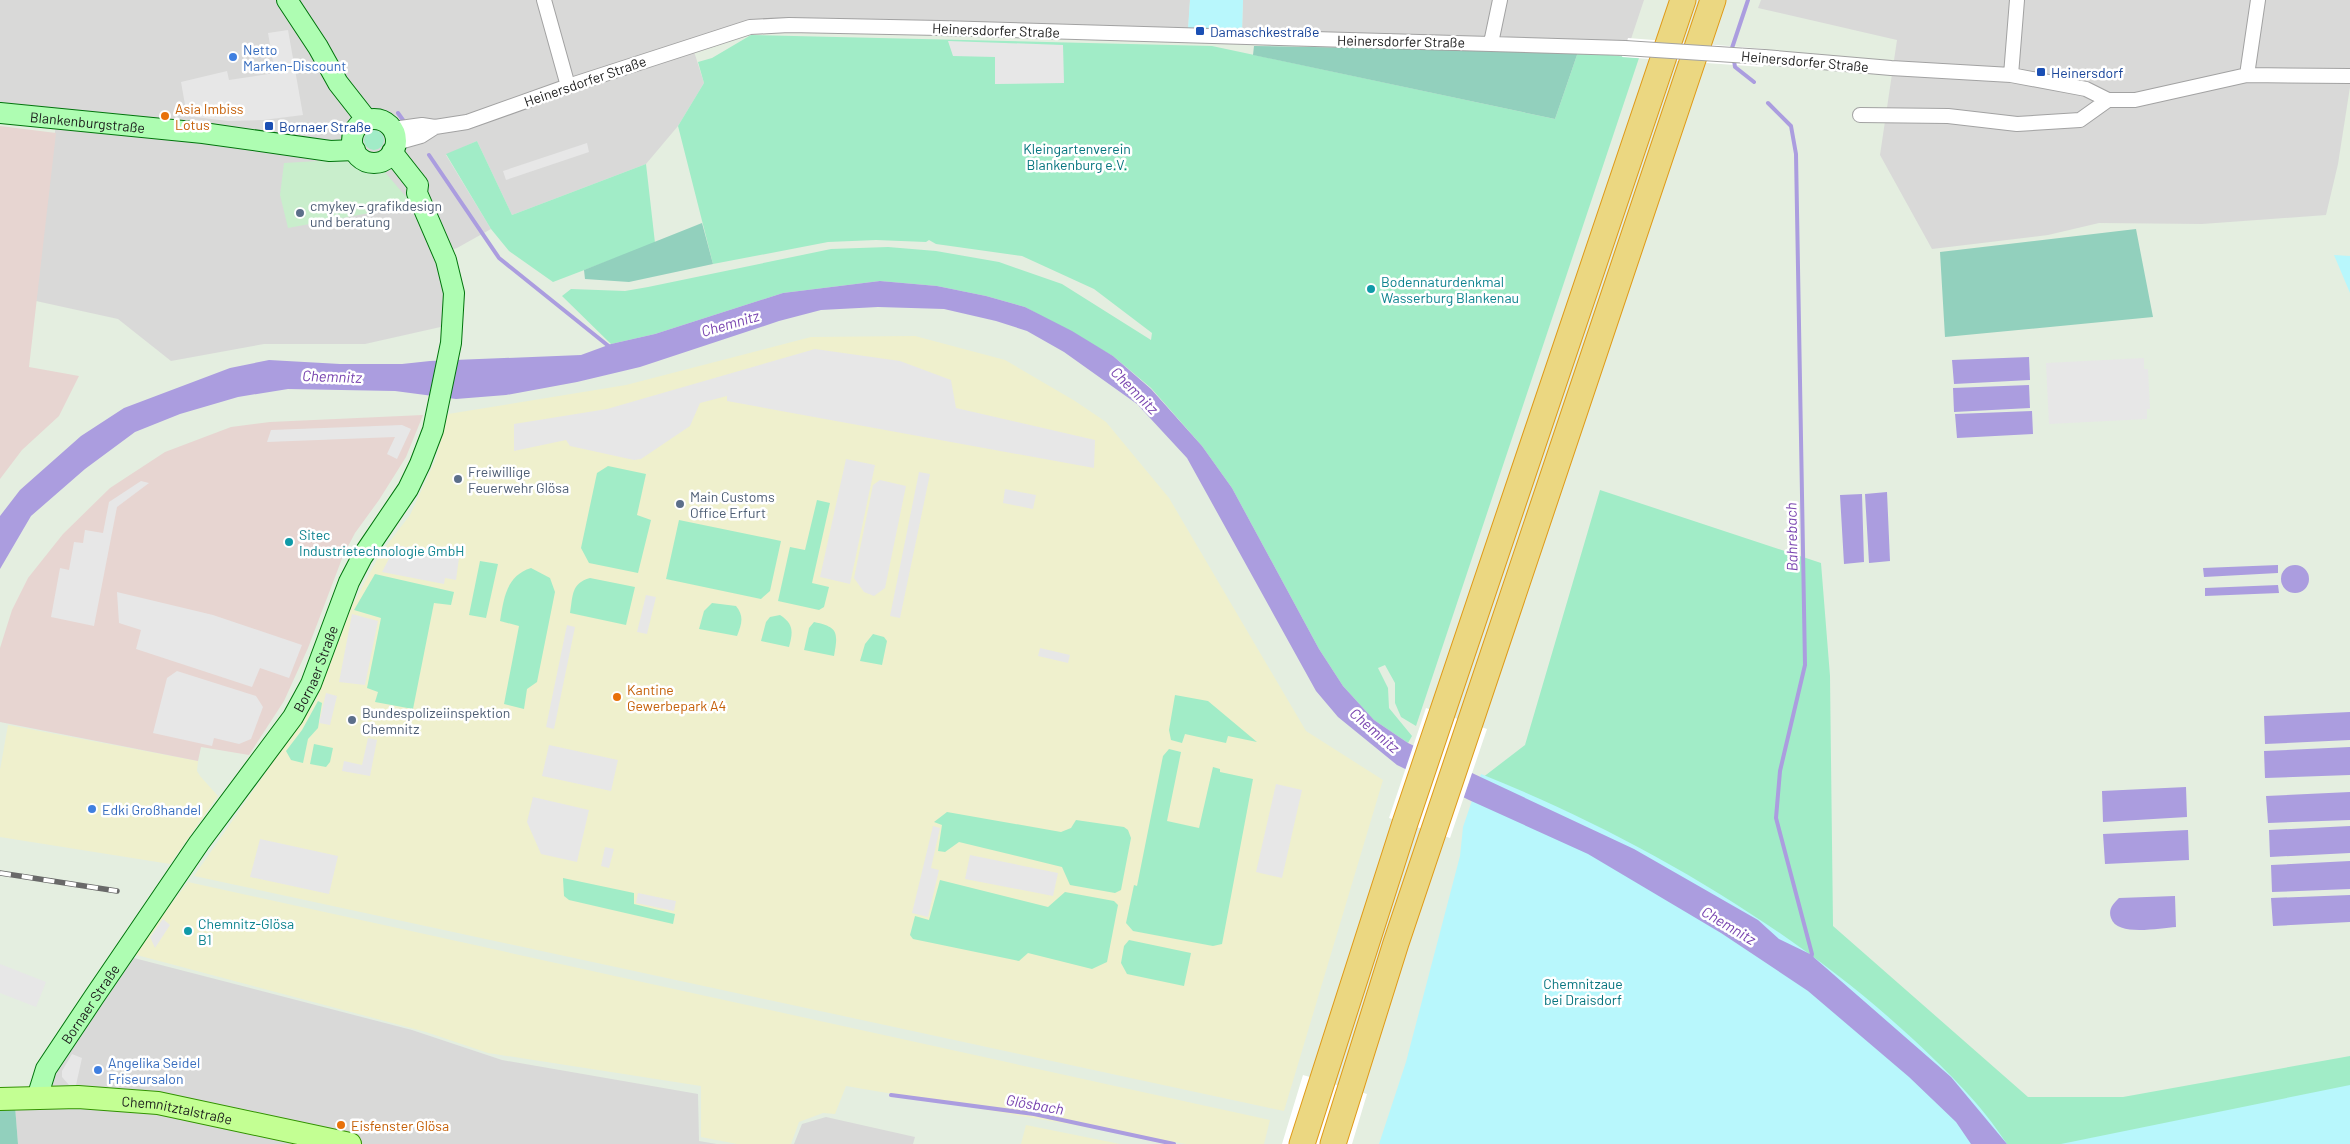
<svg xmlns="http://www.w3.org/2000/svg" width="2350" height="1144" viewBox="0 0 2350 1144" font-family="Barlow,sans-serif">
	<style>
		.residential { fill: #d9d9d8 }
		.commercial { fill: #eff0cd }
		.industrial { fill: #e7d5d1 }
		.farmland { fill: #c9eecc }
		.grass { fill: #a1ecc7 }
		.forest { fill: #92d0bd }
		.park { fill: #b8f7fc }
		.parking { fill: #e7e7e7 }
		.water { fill: #ab9ddf }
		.pier { fill: #fff }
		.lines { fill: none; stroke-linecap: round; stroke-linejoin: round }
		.stream { stroke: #ab9ddf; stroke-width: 4 }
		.street-casing { stroke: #a2a2a2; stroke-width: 16 }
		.secondary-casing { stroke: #00740c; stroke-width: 22 }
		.primary-casing { stroke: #319200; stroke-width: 24 }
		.highway-casing { stroke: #df9a19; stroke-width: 27 }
		.street { stroke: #fff; stroke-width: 14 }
		.secondary { stroke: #aefdb2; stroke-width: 20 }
		.primary { stroke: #c3ff93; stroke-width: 22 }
		.highway { stroke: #ebd781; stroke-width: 25 }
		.rail-casing { stroke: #696969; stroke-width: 5.5 }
		.rail { stroke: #fff; stroke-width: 4; stroke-dasharray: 11; stroke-linecap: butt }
		.street-bridge-casing { stroke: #a2a2a2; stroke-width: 16; stroke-linecap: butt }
		.street-bridge { stroke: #fff; stroke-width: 14 }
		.transit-dot { fill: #1a4fb4; stroke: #fff; stroke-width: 2 }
		.shop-dot { fill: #3f7fe0; stroke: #fff; stroke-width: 2 }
		.food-dot { fill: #e8710a; stroke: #fff; stroke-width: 2 }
		.service-dot { fill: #5c6f8a; stroke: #fff; stroke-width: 2 }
		.culture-dot { fill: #0f9aa8; stroke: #fff; stroke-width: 2 }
		.labels { text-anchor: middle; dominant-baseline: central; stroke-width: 5; stroke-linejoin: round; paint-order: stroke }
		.street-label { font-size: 14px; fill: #1b1b1b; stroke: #fff }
		.transit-label { font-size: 14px; fill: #164399; stroke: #fff; text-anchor: start }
		.shop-label { font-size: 14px; fill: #366cbe; stroke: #fff; text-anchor: start }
		.food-label { font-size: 14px; fill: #c56008; stroke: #fff; text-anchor: start }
		.park-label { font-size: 14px; fill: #05747e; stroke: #fff }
		.service-label { font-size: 14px; fill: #4e5e75; stroke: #fff; text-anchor: start }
		.culture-label { font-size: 14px; fill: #0d838f; stroke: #fff; text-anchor: start }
		.water-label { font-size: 15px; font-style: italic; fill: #7843af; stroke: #fff }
	</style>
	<rect width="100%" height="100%" fill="#e4eee0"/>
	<path class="residential" d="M0,0H1190L1188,30L748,24L691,42L704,83L678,126L646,164L512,215L477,141L446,155L491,229L457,248L439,254L450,293L445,326L365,344H264L171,361L118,319L36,301L57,114L0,108Z
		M1243,0H1644L1630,42L1242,31Z
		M1761,0H2350V87L2338,164L2326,215L2202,224L2099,223L2048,235L1932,249L1880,155L1897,40L1758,8Z
		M130,957L412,1030L502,1060L698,1094L699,1141L717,1144H18L15,1106L47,1074Z
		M826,1117L915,1137L913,1144H794L802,1124Z"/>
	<path class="commercial" d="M915,336L1005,360L1075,401L1106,422L1169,498L1306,731L1383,780L1284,1111L194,876L316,700L351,608L380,554L410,515L435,461L448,414L626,385L811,337Z
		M8,725L198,761L197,771L200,776L218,796L170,864L0,837V770Z
		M188,882L1270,1120L1264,1144H1186L846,1086L835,1114L823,1113L799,1122L791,1144H737L701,1137V1086L488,1053L426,1032L133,954Z
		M1026,1125L1120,1144H1021Z"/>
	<path class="industrial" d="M0,126L56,133L29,367L79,376L59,416L22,450L0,479Z
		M423,415L406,457L379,500L355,533L343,556L308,648L284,701L249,755L201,747L198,761L0,722V648L12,610L28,578L63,534L110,488L165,452L231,427L270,422Z"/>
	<path class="farmland" d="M351,159L368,171H384L413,205L288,228L280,195L284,163Z"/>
	<path class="grass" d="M751,35L1212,46L1555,119L1578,52L1639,58L1416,726L1401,717L1395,703V683L1385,665L1378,668L1388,688L1389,708L1412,736L1408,743L1374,720L1343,686L1319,649L1232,488L1202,446L1151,388L1113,356L1025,307L986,296L937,286L880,281L783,293L655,334L611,344L562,296L571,289L625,291L648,287L831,249L888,247L936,251L999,262L1062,284L1151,340L1152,333L1094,289L1022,256L936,244L929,240L926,242L876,240L828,242L713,264L678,126L704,83L698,62L712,58Z
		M364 140a10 10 0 1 1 20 0a10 10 0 1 1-20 0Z
		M477,141L512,215L646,164L655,243L553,282L509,251L491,229L446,154Z
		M608,466L646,474L637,515L651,520L638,573L589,563L581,548L597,473Z
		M1600,490L1821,563L1830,676L1833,926L2028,1097H2123L2350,1056V1144H2007L1779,939L1482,778L1525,745Z
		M817,500L830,503L812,583L829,587L824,607L819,610L778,601L790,547L805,550Z
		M679,520L781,541L770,591L761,599L666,579Z
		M480,561L498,564L486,618L469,615Z
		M531,568L550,578L555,592L537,682L527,689L524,709L504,704L519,626L500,621C504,598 506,576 531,568Z
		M375,574L454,592L451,605L434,603L413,709L375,702L378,692L367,688L381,618L354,610Z
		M590,578L635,587L626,625L570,613C573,596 571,583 590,578Z
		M712,603L736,606C745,617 741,625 737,636L699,629L704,611Z
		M780,615C794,624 793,632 789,647L761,641L766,622L770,617Z
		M814,622C839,627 838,633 834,656L804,650L809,628Z
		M873,634L884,637L887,641L882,665L860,661L865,644Z
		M1175,695L1208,701L1257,742L1228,736L1226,743L1185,734L1182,743L1171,740L1169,730Z
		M318,701L322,703L318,728L308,739L303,763L291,760L286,751L302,730Z
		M314,744L333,748L330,762L326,767L310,764Z
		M1169,749L1181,752L1167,821L1199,828L1213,767L1220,769V772L1253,779L1222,944L1213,946L1133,931L1126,923L1134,885L1137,886L1163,756Z
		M947,812L1061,832L1071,828L1076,820L1124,827L1128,830L1131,838L1121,890L1115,893L1070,885L1062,867L959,842L945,852L938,851L942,825L934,822Z
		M563,878L634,893V904L675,914L673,924L569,900L564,896Z
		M940,880L1048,907L1065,892L1114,901L1118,905L1107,962L1092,969L1028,953L1019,961L913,939L910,935L915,916L929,920Z
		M1129,940L1191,953L1184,986L1127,974L1121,963L1124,946Z"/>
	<path class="forest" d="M1254,46L1578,52L1555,119L1253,55Z
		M702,223L713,264L629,282L585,279L584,270Z
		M2136,229L2153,317L1945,337L1940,252Z
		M15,1106L18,1144H0V1107Z"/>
	<path class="park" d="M1190,0H1243L1242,31L1188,30Z
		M2334,255L2350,256V293Z
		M1481,774C1636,836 1792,927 1914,1040C1950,1074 1980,1103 2007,1144H1379L1406,1062L1460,856L1463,827Z
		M2350,1085V1144H2061Z"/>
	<path class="parking" d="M288,30L303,115L263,120L228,121L187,116L181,82L227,71L229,80L275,73L268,33Z
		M948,41L1063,45L1064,83L995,84V57L953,56Z
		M587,143L589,152L506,180L503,171Z
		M815,349L900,361L951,380L956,408L1095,440L1094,468L727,401V396L700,403L690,426L641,459L634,460L570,446L566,440L514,451V424L607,409Z
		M2144,358V369H2148L2150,409H2147V419L2049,424L2046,363Z
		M402,425L411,429L397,459L387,454L395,437L267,442L271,430Z
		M846,459L875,465L850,584L820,577Z
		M919,472L930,474L900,618L890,616Z
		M880,480L906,486L885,588L874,596L864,592L854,578L873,485Z
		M141,481L149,483L117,507L94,626L51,617L60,568L69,570L74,542L83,543L85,530L103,533L109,502Z
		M1005,489L1036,495L1033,509L1003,503Z
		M396,545L459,558L456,580L445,578L444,584L382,572Z
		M117,592L213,615L302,645L289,678L260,668L252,687L136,649L141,630L119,623Z
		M646,595L656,597L647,634L637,632Z
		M352,614L378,621L365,685L339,682Z
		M567,625L575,627L554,729L546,727Z
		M1040,648L1070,655L1068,663L1038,656Z
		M177,671L256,696L263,707L251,739L239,744L214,738L212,746L153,733L167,678Z
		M326,693L337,696L330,725L319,723Z
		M368,738L377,740L370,776L342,771L344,761L362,765Z
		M549,745L618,760L611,791L542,776Z
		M1276,784L1302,790L1282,878L1256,872Z
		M533,797L589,810L577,862L541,854L527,822Z
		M933,826L940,828L931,868L939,870L928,917L912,913Z
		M260,839L338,856L329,894L250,877Z
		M605,847L614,849L609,868L601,866Z
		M970,855L1058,873L1053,896L965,879Z
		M638,893L676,901L674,911L636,903Z
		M163,919L170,925L155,948L150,937Z
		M0,964L46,982L36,1007L0,993Z
		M72,1054L82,1058L76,1085H69L62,1077V1071Z"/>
	<path class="water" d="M880,281L937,286L986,296L1025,307L1072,331L1113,356L1151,389L1202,446L1232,488L1319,649L1343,686L1374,720L1408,743L1634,849L1758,920L1779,939L1810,954L1951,1077L2007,1144H1971L1956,1122L1909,1077L1808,991L1721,933L1588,854L1469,800L1397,765L1338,717L1316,691L1187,458L1137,404L1064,352L1027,331L996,321L944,309L878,307L821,310L779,321L640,367L577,382L506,395L456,399L395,391L288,389L238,397L180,414L135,432L85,469L31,516L0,569V516L20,490L81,436L124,408L230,368L269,360L340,364H402L430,361L581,355L611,344L655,334L783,293Z
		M2029,357L2030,380L1954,384L1952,360Z
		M2029,385L2030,408L1954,412L1953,388Z
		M2032,411L2033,434L1957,438L1955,414Z
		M1887,492L1890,561L1869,563L1865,494Z
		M1862,494L1864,562L1844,564L1840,495Z
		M2278,565V573L2204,577L2203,568Z
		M2281 579a14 14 0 1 1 28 0a14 14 0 1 1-28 0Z
		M2278,585L2279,593L2205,596V588Z
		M2350,712V740L2265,744L2264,716Z
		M2350,747V775L2265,778L2264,751Z
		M2186,787L2187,817L2103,822L2102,791Z
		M2350,792V820L2268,823L2266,796Z
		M2350,826V853L2270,857L2269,830Z
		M2188,830L2189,860L2105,864L2103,834Z
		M2350,861V889L2272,892L2271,865Z
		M2350,895V922L2273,926L2271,898Z
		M2175,896L2176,927C2159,928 2117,937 2111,918C2108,909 2113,904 2119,898Z"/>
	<path class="pier" d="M1628,38L1766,49L1763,67L1622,57Z
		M1426,708L1487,729L1450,838L1389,818Z
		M1303,1075L1367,1094L1352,1144H1282Z"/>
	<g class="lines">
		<path class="stream" d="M1748,0L1732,48L1735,67L1754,82
			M1768,103L1791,126L1796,154L1805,665L1780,771L1776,818L1812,954L1811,958
			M398,113L403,120
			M429,155L499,258L611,348
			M891,1095L1034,1114L1174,1144"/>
		<defs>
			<path id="street" d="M544,0L568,86
				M1491,43L1500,0
				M1764,57L1891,68L2011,75L2086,89L2108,100H2135L2247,75L2350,76
				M2011,75L2017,0
				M2247,75L2258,0
				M1860,115L1948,116L2017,124L2080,120L2108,100
				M393,129L422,125L435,127L467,122L568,86L750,27L789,25L940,28L1625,48
				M396,143L421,136L435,127"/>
			<g id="secondary">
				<path d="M287,0L318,47L338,83L367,120"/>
				<path id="s1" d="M0,113L203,133L330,151L355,150"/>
				<circle cx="374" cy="141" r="22"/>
				<path id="s2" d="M37,1098L46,1069L94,997L199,843L293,717L311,684L349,582L362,557L408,489L420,464L433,430L451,343L454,293L446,260L417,193L418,185L392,152"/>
			</g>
			<g id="primary">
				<path id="s3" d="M0,1099L78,1097L158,1103L350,1144"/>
			</g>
			<path id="highway" d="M1302,1144L1405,823L1683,0
				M1333,1144L1396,943L1713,0"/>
		</defs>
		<use href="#street" class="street-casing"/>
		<use href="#secondary" class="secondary-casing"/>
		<use href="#primary" class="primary-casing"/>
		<use href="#highway" class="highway-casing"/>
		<use href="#street" class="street"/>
		<use href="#secondary" class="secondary"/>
		<use href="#primary" class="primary"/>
		<use href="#highway" class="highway"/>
		<defs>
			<path id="rail" d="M0,873L117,891"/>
		</defs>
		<use href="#rail" class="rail-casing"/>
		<use href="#rail" class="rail"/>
		<defs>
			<path id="street-bridge" d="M1625,48L1764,57"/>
		</defs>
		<use href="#street-bridge" class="street-bridge-casing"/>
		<use href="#street-bridge" class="street-bridge"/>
	</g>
	<g class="transit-dot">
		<rect x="1195" y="26" width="10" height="10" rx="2.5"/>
		<rect x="2036" y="67" width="10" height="10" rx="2.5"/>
		<rect x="264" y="121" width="10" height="10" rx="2.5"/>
	</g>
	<g class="shop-dot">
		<circle cx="233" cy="57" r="5"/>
		<circle cx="92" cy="809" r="5"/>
		<circle cx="98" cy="1070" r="5"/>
	</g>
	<g class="food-dot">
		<circle cx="165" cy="116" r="5"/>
		<circle cx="617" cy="697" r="5"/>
		<circle cx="341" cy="1125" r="5"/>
	</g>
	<g class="service-dot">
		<circle cx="300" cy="213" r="5"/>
		<circle cx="458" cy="479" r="5"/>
		<circle cx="680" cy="504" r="5"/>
		<circle cx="352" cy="720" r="5"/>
	</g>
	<g class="culture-dot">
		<circle cx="1371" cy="289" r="5"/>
		<circle cx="289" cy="542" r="5"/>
		<circle cx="188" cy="931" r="5"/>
	</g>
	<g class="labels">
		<g class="street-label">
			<text transform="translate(996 30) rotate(2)">Heinersdorfer Straße</text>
			<text transform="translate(1401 41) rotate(1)">Heinersdorfer Straße</text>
			<text transform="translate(1805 61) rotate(5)">Heinersdorfer Straße</text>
			<text transform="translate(585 81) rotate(-19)">Heinersdorfer Straße</text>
			<text stroke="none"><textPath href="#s1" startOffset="88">Blankenburgstraße</textPath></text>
			<text stroke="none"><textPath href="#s2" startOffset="514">Bornaer Straße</textPath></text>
			<text stroke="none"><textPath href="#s2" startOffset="109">Bornaer Straße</textPath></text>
			<text stroke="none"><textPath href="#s3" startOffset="178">Chemnitztalstraße</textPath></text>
		</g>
		<g class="transit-label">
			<text x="1210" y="31">Damaschkestraße</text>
			<text x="2051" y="72">Heinersdorf</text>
			<text x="279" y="126">Bornaer Straße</text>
		</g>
		<g class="shop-label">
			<text x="243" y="49">Netto<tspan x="243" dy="16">Marken-Discount</tspan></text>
			<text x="102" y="809">Edki Großhandel</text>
			<text x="108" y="1062">Angelika Seidel<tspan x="108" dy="16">Friseursalon</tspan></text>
		</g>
		<g class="food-label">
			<text x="175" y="108">Asia Imbiss<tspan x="175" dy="16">Lotus</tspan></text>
			<text x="627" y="689">Kantine<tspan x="627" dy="16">Gewerbepark A4</tspan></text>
			<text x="351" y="1125">Eisfenster Glösa</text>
		</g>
		<g class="park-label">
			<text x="1077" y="148">Kleingartenverein<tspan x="1077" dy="16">Blankenburg e.V.</tspan></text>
			<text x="1583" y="983">Chemnitzaue<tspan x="1583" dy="16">bei Draisdorf</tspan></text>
		</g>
		<g class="service-label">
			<text x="310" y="205">cmykey - grafikdesign<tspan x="310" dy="16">und beratung</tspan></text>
			<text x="468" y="471">Freiwillige<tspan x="468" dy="16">Feuerwehr Glösa</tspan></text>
			<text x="690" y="496">Main Customs<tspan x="690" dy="16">Office Erfurt</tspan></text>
			<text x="362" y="712">Bundespolizeiinspektion<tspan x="362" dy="16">Chemnitz</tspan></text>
		</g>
		<g class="culture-label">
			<text x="1381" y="281">Bodennaturdenkmal<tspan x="1381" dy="16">Wasserburg Blankenau</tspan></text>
			<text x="299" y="534">Sitec<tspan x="299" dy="16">Industrietechnologie GmbH</tspan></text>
			<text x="198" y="923">Chemnitz-Glösa<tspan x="198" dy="16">B1</tspan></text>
		</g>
		<g class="water-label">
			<text transform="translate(730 323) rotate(-16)">Chemnitz</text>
			<text transform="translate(332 376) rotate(2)">Chemnitz</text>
			<text transform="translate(1135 390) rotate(45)">Chemnitz</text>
			<text transform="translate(1791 537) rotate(-91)">Bahrebach</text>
			<text transform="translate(1375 730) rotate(41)">Chemnitz</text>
			<text transform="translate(1729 925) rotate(31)">Chemnitz</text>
			<text transform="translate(1035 1104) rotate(10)">Glösbach</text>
		</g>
	</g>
</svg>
